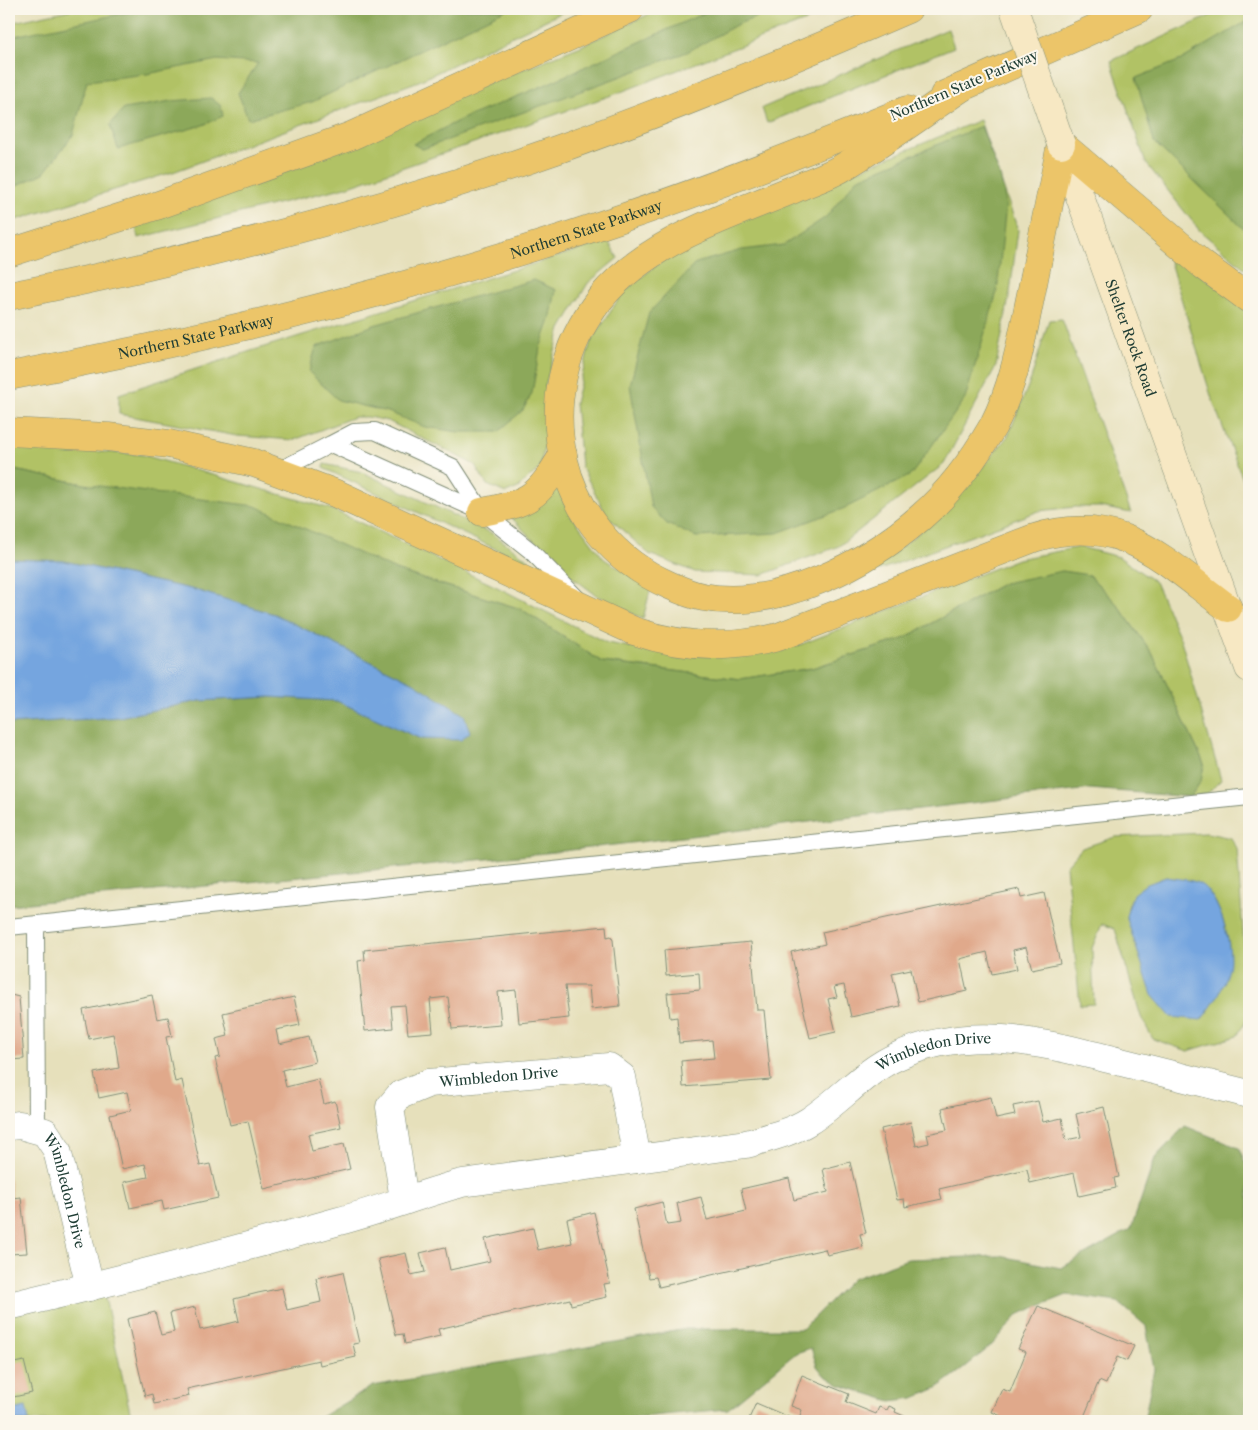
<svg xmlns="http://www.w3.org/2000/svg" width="1258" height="1430" viewBox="0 0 1258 1430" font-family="'Libre Caslon Text',serif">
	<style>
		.green { fill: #b1c265; stroke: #68804c; fill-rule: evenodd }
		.forest { fill: #8ca85a; stroke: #567247 }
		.water { fill: #74a5df; stroke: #4a718a }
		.building { fill: #e0a98b }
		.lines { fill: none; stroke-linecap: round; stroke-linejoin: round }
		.lane-casing { stroke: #828e78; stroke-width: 18 }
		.street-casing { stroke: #828e78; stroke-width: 29 }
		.secondary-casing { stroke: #828e78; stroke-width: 29 }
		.highway-casing { stroke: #828e78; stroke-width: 29 }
		.lane { stroke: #fff; stroke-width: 16 }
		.street { stroke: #fff; stroke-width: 28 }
		.secondary { stroke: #f7e8c3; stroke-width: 28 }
		.highway { stroke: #ecc569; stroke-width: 28 }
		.secondary-bridge-casing { stroke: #828e78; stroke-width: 29; stroke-linecap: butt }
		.secondary-bridge { stroke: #f7e8c3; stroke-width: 28 }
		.labels { text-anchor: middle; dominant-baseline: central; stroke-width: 4; stroke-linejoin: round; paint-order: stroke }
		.street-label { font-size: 14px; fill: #1f3d34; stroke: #fbf7ec }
	</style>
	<rect width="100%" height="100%" fill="#fbf7ec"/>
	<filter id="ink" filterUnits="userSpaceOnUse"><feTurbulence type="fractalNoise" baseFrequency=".02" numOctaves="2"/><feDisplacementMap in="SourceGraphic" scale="10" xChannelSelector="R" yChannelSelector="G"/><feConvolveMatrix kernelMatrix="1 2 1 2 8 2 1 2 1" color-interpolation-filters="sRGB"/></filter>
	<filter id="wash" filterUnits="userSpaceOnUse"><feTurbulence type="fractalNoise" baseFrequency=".0096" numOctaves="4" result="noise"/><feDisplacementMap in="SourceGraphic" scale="20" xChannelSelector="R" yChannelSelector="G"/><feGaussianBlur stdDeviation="1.12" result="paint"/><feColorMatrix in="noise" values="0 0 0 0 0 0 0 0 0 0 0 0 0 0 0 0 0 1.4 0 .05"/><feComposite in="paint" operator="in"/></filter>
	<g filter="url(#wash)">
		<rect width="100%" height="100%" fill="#e6e0bb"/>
		<path class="green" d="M74,9H569L419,81L173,172L9,222V23Z
			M660,9H837L618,93L346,187L138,238L135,223L581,46Z
			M1225,9H1249V272L1200,231L1146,163L1111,61Z
			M948,29L954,47L767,123L762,108Z
			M980,120L1018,230L1010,292L996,366L944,464L839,546L762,575L695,572L649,554L607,516L581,466L575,403L590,344L623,292L679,247L751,214Z
			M608,241L618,258L588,283L561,329L545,386V442L540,468L518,488L506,493L487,485L475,465L388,421L368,417H354L294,440L237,436L119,414V394L251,351Z
			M1166,249L1249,310V495L1212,399Z
			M1062,319L1131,513L1100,507H1075L1039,511L869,574L950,506L1008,436L1031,379L1049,320Z
			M9,445L143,455L331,509L497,587L607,643L680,656L797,646L1018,559L1080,547L1119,557L1155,582L1181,640L1221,780L1208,793L1190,797L1201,781L1204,764L1152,653L1117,604L1089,575L1004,583L903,639L812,668L740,679L602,662L521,609L398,571L84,484L9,469Z
			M324,464L362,472L493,534L529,560L526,563L323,468Z
			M555,482L574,519L604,559L651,587L643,619L596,595L559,567L509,515Z
			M1207,833L1231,838L1237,848L1249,1016L1237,1036L1188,1051L1153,1039L1141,1017L1115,929L1102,924L1092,948L1094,1004L1080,1005L1066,866L1082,848L1115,837ZM1166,877C1208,886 1212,887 1226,929L1139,955C1124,911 1116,897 1166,877Z
			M102,1284L132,1421H9V1306Z"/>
		<path class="forest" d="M144,9H507L312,102L248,119L238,93L258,63L217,60L147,74L87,81L73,135L44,173L9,189V37Z
			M713,9H779L738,24L687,52L423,149L413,144L462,119L540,87Z
			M1249,20V234L1154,142L1136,78L1181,60Z
			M211,98L221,106L223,116L203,125L118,149L110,125L124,109L171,101Z
			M981,126L1001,179L1006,204L997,292L965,399L911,475L845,508L777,533L696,537L667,524L651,507L630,385L649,313L696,263L742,250L784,245L826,217L857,179Z
			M534,280L556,290L550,320L540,348L532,393L523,410L498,432H459L425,427L388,412L338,400L309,372L316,347L374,325Z
			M9,469L84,484L255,506L398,571L521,609L602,662L740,679L812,668L903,639L1004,583L1062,571L1089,575L1117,604L1152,653L1204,764L1201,781L1190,797L1090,789L529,855L9,905V724L119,717L199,701L270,697L337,701L421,739L414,683L274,614L195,590L64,561L9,559Z
			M1185,1126L1239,1148L1249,1172V1380L1244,1421H1144L1154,1369L1146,1326L1118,1302L1067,1295L1019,1314L992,1345L963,1369L937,1388L914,1398L891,1401L840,1385L824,1375L817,1366L811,1348L796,1353L728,1409L630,1418L628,1421H314L373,1386L686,1329H802L852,1279L908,1259L1000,1256L1061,1268L1131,1229L1155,1158Z"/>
		<path class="water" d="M9,559L64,561L195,590L274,614L414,683L464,715L470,732L461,740L421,739L337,701L270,697L199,701L119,717L9,724Z
			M1166,877C1176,879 1192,879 1200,884C1220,896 1234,948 1229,969C1223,990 1214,1004 1201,1020L1171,1017L1152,995L1126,916L1133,894L1145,885Z
			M26,1407L29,1421H9V1411Z"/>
		<g id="blocks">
			<path class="building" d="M1019,889L1021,898L1044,893L1060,963L1032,969L1026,947L1013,950L1017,969L992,974L987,952L960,959L967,991L918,1002L911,969L892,973L900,1006L851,1017L844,985L834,987L837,997L828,999L836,1032L810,1038L791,952L825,944L822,932Z
				M606,926L607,937L611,936L613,940L620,1006L591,1009L589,986H565L569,1018L519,1023L516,990L498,992L501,1025L452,1029L448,997L430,999L433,1032L408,1034L405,1005L391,1006L393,1028L365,1031L358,961L365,960L364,950Z
				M751,942L757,1010H764L771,1080L683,1087L681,1061L714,1058L712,1040L679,1043L677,1017L670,1018L667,993L700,990L699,973L666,976L664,950Z
				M10,985L11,995L19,997L24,1059L9,1060Z
				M152,995L157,1019L168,1017L172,1036L166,1037L175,1082L182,1080L200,1166L210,1164L218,1198L164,1210L162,1201L130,1208L124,1182L148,1177L145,1164L122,1169L110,1115L131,1110L127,1092L99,1098L94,1073L119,1068L116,1048L113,1034L89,1039L83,1010Z
				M294,997L300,1025L276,1030L279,1044L309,1037L315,1062L282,1070L286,1087L318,1079L324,1104L335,1101L341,1127L308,1134L312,1151L344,1144L350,1169L264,1189L248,1121L230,1125L215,1058L220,1057L216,1039L228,1036L223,1013Z
				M991,1097L996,1119L1015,1115L1013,1106L1038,1101L1043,1122L1062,1118L1066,1140L1081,1137L1076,1114L1104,1107L1119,1177L1114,1178L1116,1188L1079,1196L1074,1173L1030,1183L1027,1169L939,1189L942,1199L905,1207L904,1199L897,1200L881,1129L911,1122L916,1146L929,1143L927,1134L947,1130L942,1108Z
				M850,1162L866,1233L860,1234L863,1247L827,1255L825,1249L659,1287L656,1277L649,1278L634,1209L662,1202L667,1225L681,1223L677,1203L701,1197L707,1220L725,1216L746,1211L741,1189L789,1178L794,1200L828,1192L823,1169Z
				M9,1176L12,1198L21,1197L27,1253L9,1254Z
				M594,1212L610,1283L604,1284L607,1297L571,1305L570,1299L438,1329L440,1336L405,1344L403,1334L396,1335L378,1259L406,1253L411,1275L425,1272L420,1253L445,1247L450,1270L490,1261L485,1239L533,1228L538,1250L572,1243L567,1219Z
				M343,1272L359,1343L353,1344L356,1357L320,1365L319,1360L187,1389L189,1396L154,1404L152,1394L145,1396L127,1319L155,1312L161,1335L174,1332L170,1313L195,1307L200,1330L219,1326L239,1321L234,1299L258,1293L282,1288L287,1310L321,1302L316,1278Z
				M1038,1306L1134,1346L1127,1361L1117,1357L1106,1384L1099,1381L1083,1419L1088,1421H998L1001,1416L992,1412L1002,1389L1010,1392L1026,1352L1018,1349Z
				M24,1361L32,1393L9,1398V1364Z
				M802,1375L849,1394L846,1402L876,1414L879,1407L887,1410L889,1406L896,1409L895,1412L911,1419L910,1421H748L756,1403L798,1421L802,1410L791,1406Z"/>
		</g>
	</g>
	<g filter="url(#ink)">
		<use href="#blocks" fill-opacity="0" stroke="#828e78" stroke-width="1"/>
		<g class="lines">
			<defs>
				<path id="lane" d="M331,444L354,432L375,431L453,467L482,512
					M278,471L331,444L482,512L531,551L577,598
					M36,924L37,1130
					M9,927L1249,797"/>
				<g id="street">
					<path id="s1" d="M9,1126L20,1125L45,1132L57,1150L90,1287"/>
					<path id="s2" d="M404,1200L390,1107L400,1095L429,1083L609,1067L622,1077L637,1159"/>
					<path id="s3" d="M9,1306C119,1280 230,1252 339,1221C381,1210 421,1194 462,1183L746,1144C767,1138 790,1133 809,1121C840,1101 864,1071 898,1056C972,1023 1043,1043 1117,1061C1161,1072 1205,1083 1249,1094"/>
				</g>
				<g id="secondary">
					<path id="s4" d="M1061,144L1249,668"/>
				</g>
				<g id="highway">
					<path d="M961,88C921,115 882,144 840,169C826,177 809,182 794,189C727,217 647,241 600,299C524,395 556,536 669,585C680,590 691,595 703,597C777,611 867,564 921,517C950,492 974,459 993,426C1014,386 1022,338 1031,294C1041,244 1051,194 1061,144L1203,265L1249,299"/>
					<path d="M944,95L1139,9"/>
					<path d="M9,253L156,206L351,136L630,9"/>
					<path d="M9,296C195,259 380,212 559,149C677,107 793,59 908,9"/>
					<path id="s5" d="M9,376C217,337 424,286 625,217C720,185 814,148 907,110"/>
					<path d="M9,432L108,437L169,444L254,463L337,494L634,631C681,647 729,650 778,637L1034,538C1121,511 1163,560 1228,608"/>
					<path d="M482,512C530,502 537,499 563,455"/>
				</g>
			</defs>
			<use href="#lane" class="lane-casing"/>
			<use href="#street" class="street-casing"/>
			<use href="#secondary" class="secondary-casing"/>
			<use href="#highway" class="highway-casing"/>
			<use href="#lane" class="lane"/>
			<use href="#street" class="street"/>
			<use href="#secondary" class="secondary"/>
			<use href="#highway" class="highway"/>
			<defs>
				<path id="secondary-bridge" d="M1014,9L1061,144"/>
			</defs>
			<use href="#secondary-bridge" class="secondary-bridge-casing"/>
			<use href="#secondary-bridge" class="secondary-bridge"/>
		</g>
	</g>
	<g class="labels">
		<g class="street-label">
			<text transform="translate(964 85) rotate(-23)">Northern State Parkway</text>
			<text stroke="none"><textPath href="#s5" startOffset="596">Northern State Parkway</textPath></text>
			<text stroke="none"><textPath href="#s5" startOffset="191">Northern State Parkway</textPath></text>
			<text stroke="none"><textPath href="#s4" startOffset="206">Shelter Rock Road</textPath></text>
			<text stroke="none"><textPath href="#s3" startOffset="970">Wimbledon Drive</textPath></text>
			<text stroke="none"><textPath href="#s2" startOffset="211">Wimbledon Drive</textPath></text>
			<text stroke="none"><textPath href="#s1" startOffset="100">Wimbledon Drive</textPath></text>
		</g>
	</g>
	<rect width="1258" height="1430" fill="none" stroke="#fbf7ec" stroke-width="30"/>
</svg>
